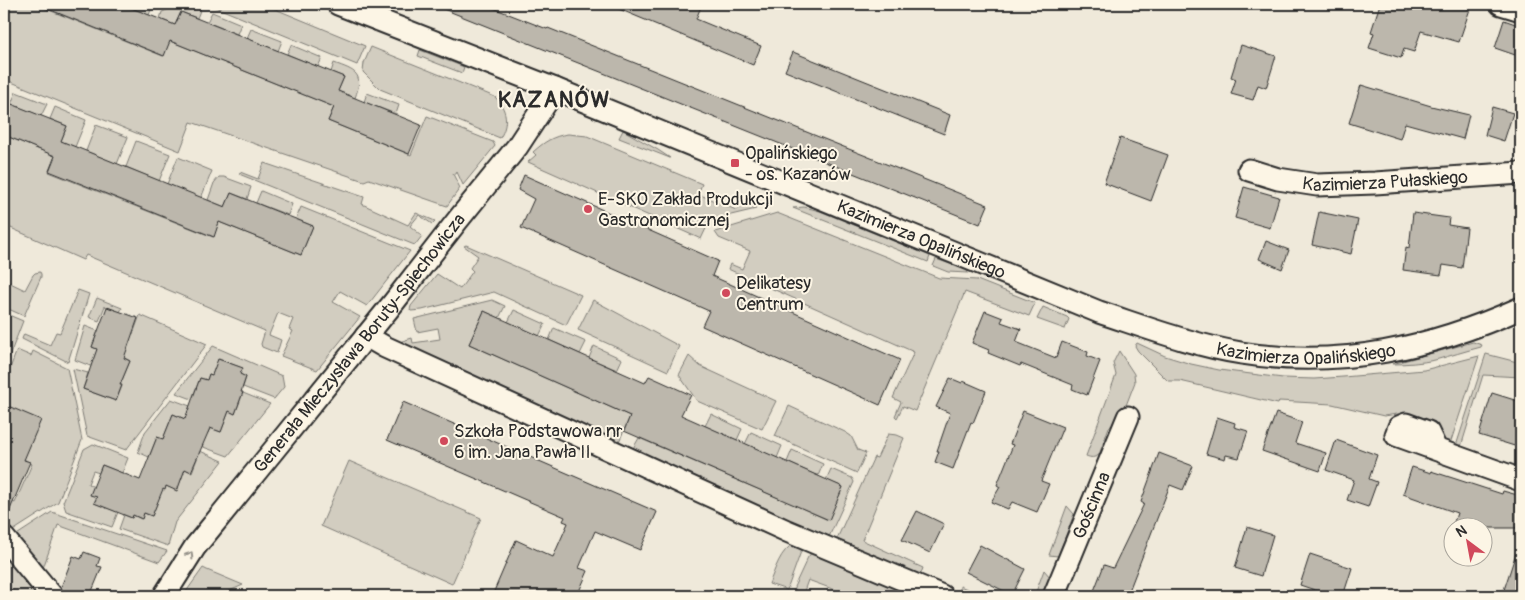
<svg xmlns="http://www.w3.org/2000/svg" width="1525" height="600" viewBox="0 0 1525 600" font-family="Pangolin,sans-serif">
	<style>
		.green { fill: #d2cdc0; stroke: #7e7c76 }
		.building { fill: #bcb7ac; stroke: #2b2b2b }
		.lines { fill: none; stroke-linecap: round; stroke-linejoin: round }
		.minor-casing { stroke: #2b2b2b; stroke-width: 25 }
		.minor { stroke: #fcf5e5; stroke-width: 21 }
		.oneway { stroke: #949088 }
		.poi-dot { fill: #d1495b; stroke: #fcf5e5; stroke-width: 2 }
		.labels { text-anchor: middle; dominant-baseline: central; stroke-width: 4; stroke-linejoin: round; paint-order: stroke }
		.poi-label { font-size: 18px; fill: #2b2b2b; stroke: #fcf5e5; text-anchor: start }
		.street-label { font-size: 18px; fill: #2b2b2b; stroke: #fcf5e5 }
		.district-label { font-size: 22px; font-weight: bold; letter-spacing: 1px; fill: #2b2b2b; stroke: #fcf5e5 }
	</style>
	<rect width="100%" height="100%" fill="#efe9da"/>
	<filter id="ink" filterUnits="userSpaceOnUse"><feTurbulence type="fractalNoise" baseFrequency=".02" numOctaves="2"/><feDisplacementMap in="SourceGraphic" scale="10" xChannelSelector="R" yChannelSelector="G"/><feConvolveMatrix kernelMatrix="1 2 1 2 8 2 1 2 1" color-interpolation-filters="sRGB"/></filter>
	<g filter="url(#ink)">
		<path class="green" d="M4,4H34L163,56L170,41L334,107L328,121L411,155L427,116L493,142L495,146L463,185L457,172L456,174H453L460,188L447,206L369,179L364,181L191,122L180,151L4,79Z
			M121,4H144L152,7L149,15Z
			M181,4H189L201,8L197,18L181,12L175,25L160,19L162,12Z
			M208,4H263L365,46L357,65Z
			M212,12L241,24L237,34L207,22Z
			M251,29L282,41L278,51L247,38Z
			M291,45L322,58L318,67L287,54Z
			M371,47L495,97C507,109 509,123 500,138L380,89L363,72L364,63Z
			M420,50L464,67L462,73L418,56Z
			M334,63C356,71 364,73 355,98L338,91L344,77L331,72Z
			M16,92L47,104L41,116L11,104Z
			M367,93L399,105L396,114L364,102Z
			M55,107L86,120L75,147L61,141L67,126L50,119Z
			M96,125L128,137L117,164L86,151Z
			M623,130L658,150L670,158L619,138Z
			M568,134L587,136L702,184L698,194L736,210L751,203H754L756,209L710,220L701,239L528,162L536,155L533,152C544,142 553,136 568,134Z
			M4,135L55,156L49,172L213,237L219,222L301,255L313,226L296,219L301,207L410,251L367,306L340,291L333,302L360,317L317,370L281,356L293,331L289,329L293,319L278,313L269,335L281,340L277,353L262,347L261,344L265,331L86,255L83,260L4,225Z
			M136,141L170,154L159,181L126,167Z
			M178,157L212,171L201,198L167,184Z
			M264,163L364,197L362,204L408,225L416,213L435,221L432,224L419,215L410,226L422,236L415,245L412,244L239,174L240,172L258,179Z
			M219,177H224L251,187L247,199L231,193L225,207L208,200L214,183Z
			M261,191L292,204L288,215L256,203Z
			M804,207L820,211L930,256L928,262L793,208Z
			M777,213L939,278L977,280L1035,303L1029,316L965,292L915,411L903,406L897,418L895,416L901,402L893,398L914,352L728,269L730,264L742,269L750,251L719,238L715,232Z
			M466,245L581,295L566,325L494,292L422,310L411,311L410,310L411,306L437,274L460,289L473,271L470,268L478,256L464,246Z
			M936,259L967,270L968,273L948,272L933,266Z
			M40,272L41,274V277L24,316L4,307V280L25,290L33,275L35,273Z
			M78,290L89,294L68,362L22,339L24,334L50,345L56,332L60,333Z
			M97,298L122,308L120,312L105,306L99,321L89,317Z
			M492,300L505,306L499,318L484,311L469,344L630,416L618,444L396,343L412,338L413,343L440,339L438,328L417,332L414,319Z
			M593,300L679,346L668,371L578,330Z
			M1043,307L1067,317L1069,319L1065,329L1037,319Z
			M514,310L545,324L539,336L508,322Z
			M4,313L23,321L4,370Z
			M140,315L207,344L126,450L87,436L73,369L88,373L83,389L116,401L122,386L120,385L130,361L123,357L131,334H133Z
			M85,326L98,331L92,347L99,350L93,367L75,360Z
			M554,328L586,342L580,354L549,340Z
			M1473,342L1482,345L1481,347C1465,351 1450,356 1435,360C1421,363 1406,364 1392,364Z
			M1137,343L1165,356L1191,364L1219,370L1283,378L1314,379L1343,377L1424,370L1479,356L1449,447L1445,444L1434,424L1404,413L1384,416L1332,404L1279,401L1278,404L1180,381H1168L1138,351L1135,346Z
			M213,346L282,376L284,387L274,399L243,387L246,377L240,374L242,368L219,359L212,375L209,374L207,380L200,378L192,399L176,393Z
			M594,346L622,359L617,370L589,358Z
			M17,350L31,356L33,351L67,368L82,440L58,502L8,534L4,528V498L15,503L32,464L24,459L8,406L4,416V384Z
			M1119,351L1134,374L1135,382L1120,421L1109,427L1099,455C1094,458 1091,458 1086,456L1116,375L1113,363Z
			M1486,354L1521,363V377L1483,375L1460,450L1455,449Z
			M689,356L700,366L776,401L762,429L697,401L679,375Z
			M243,393L270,404L228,456L195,444L209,432L210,428L221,432L229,411L235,414Z
			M171,399L190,406L185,419L173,414L163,439L157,437L149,457L138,452L145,432Z
			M789,406L845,432L851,436L858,450L866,453L857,473L775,436Z
			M711,414L742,429L737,440L705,426Z
			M751,432L782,446L777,458L745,444Z
			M888,434L897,435L904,438L862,540L923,568L920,576L836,541L874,457L877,458Z
			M639,438L781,499L783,496L795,505L828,520L843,487L826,480L831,469L852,478L854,482L828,539L632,450Z
			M93,444L128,458L122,473L102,465L99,473L93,471L88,484L94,487L91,494L97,497L94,503L118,512L112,527L66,511L63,502L84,449Z
			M792,450L823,464L818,476L787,462Z
			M200,451L223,461L175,522L168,546L119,529L124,515L132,518L133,515L141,519L144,513L152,516L157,503L152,501L158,487L164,490L166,486L177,490L185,469L192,472Z
			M349,461L481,518L452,584L321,526Z
			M1067,506L1074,514L1058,556L1049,555Z
			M52,512L167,551L159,562L58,525L41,574L12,538Z
			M795,543L803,546L787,590L769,584C775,570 780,550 795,543Z
			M813,551L912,591L910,596H836L838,591L808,580L803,594L797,592L794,587L808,557Z
			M6,555L43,596H24L5,588L4,589V558Z
			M203,568L207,570L243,585L218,596H183Z
			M1044,570L1050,577L1042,596H1026L1036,592Z
			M960,586L984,596H968L960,593Z"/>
		<path class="building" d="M36,4H121L175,25L181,12L344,77L338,91L421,125L409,154L328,121L334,107L170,41L164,56Z
			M431,4H483L547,29L548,28L988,205L980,224Z
			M607,4H702L696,19L761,46L753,65Z
			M1380,4H1454L1470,9L1459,42L1421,31L1414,52L1404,49L1401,58L1369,48L1374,33L1371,32Z
			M1504,20L1521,26V57L1495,48Z
			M1241,45L1276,56L1266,88L1258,85L1253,100L1231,94L1236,79L1231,77Z
			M793,52L950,115L944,134L785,71Z
			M1361,85L1431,106L1469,115L1463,139L1405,123L1400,139L1349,123Z
			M4,101L67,126L61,141L225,207L231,193L313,226L301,255L219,222L214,237L49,171L55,156L4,135Z
			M1492,107L1513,113L1504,141L1485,135Z
			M1120,138L1168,155L1151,201L1104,183Z
			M524,175L718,261L712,276L900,360L880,405L702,326L709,311L521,228L534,199L518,190Z
			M1244,187L1279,197L1270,228L1235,218Z
			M1319,212L1358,220L1351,254L1312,245Z
			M1413,213L1449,218L1448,225L1467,228L1462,268L1443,265L1441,275L1403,270L1406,247L1409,248Z
			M1266,241L1289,250L1282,269L1259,259Z
			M107,307L138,318L124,358L130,361L120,385H122L116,401L83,389L97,349L92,347Z
			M484,311L645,383L649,376L691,395L681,415L843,487L829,520L624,431L630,416L469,344Z
			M985,311L1003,318L1001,322L1021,329L1016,342L1056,358L1062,342L1088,352L1087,356L1100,361L1087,395L1072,389L1073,385L1021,364L1020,366L988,353L989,350L972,343Z
			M218,359L243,368L240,374L246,377L241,392H243L235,414L229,411L221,432L210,428L191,472L185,469L177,491L166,486L165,490L163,489L152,516L144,513L142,519L133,515L132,518L94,503L97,497L90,495L102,465L140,480L157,437L163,439L173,414L185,419L200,378L207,380L209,374L212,375Z
			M950,378L962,383L963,381L986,391L973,423L971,422L953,469L935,462L939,451H937L950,413L936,407Z
			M1492,393L1521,402V448L1479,435Z
			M403,402L657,512L640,550L595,531L579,568L588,571L577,596H492L516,540L553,557L568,523L563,521L565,517L387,440Z
			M8,406L41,420L24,460L30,462L4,524V416Z
			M1023,411L1063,427L1041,481L1049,484L1037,512L1012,502L1008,509L991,502L1000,487L997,485L1013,445L1010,444Z
			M1276,413L1302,422L1295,443L1326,453L1320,471L1262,451Z
			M1217,417L1235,423L1234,427L1248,431L1239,458L1226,455L1225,459L1206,454Z
			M1336,440L1377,455L1369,479L1377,482L1368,507L1347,500L1354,480L1326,470Z
			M1159,453L1193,466L1183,490L1170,485L1127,596H1092L1104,565L1113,568L1144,504L1141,502Z
			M1412,467L1431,473V471L1502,494L1503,491L1521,496V528H1452L1457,513L1403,494Z
			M917,511L944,524L930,553L902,540Z
			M1247,527L1273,535L1261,576L1235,568Z
			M980,545L1025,569L1012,595L966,572Z
			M1518,547L1521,548V596H1502Z
			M84,552L100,558L97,566L102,567L90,596H64L61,587L73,556L81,559Z
			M1310,554L1352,568L1343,596H1332L1300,585Z"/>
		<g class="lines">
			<defs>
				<g id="minor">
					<path id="s1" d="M338,4L555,89L1099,312C1145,327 1192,345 1241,353C1340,369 1431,348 1521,308"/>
					<path d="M1501,4L1521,10"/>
					<path id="s2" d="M1249,170L1278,179L1317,185L1375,183L1521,173"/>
					<path d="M366,336L385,347L787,531L942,596"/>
					<path d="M1436,449L1428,432L1406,424L1399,427L1396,435L1521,480"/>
					<path d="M4,538L52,596"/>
					<path id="s3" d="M164,596L195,547L394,302L457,221L517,147L555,89"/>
					<path id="s4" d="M1054,596L1128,417"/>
				</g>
			</defs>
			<use href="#minor" class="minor-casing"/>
			<use href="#minor" class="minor"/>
		</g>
		<defs><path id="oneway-chevron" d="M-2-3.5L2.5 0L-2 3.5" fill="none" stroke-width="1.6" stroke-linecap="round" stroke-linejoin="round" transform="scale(1.25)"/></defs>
		<use class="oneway" href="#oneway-chevron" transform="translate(190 555) rotate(-58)"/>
	</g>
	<g class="poi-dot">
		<rect x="730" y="158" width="10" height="10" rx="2.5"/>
		<circle cx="588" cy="209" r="5"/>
		<circle cx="726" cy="293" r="5"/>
		<circle cx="444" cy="441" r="5"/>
	</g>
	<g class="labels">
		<g class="poi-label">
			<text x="745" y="153">Opalińskiego<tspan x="745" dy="21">- os. Kazanów</tspan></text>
			<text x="598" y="199">E-SKO Zakład Produkcji<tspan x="598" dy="21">Gastronomicznej</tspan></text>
			<text x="736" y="283">Delikatesy<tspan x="736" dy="21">Centrum</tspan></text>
			<text x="454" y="431">Szkoła Podstawowa nr<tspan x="454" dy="21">6 im. Jana Pawła II</tspan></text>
		</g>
		<g class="street-label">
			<text stroke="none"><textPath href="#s2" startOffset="138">Kazimierza Pułaskiego</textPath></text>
			<text stroke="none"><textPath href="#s1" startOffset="629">Kazimierza Opalińskiego</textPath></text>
			<text stroke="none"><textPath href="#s3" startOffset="320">Generała Mieczysława Boruty-Spiechowicza</textPath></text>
			<text stroke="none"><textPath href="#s1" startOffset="1034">Kazimierza Opalińskiego</textPath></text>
			<text stroke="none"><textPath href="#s4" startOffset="98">Gościnna</textPath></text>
		</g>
		<g class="district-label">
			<text x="554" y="100">KAZANÓW</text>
		</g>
	</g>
	<rect width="1525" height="600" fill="none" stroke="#fcf5e5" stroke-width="20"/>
	<rect x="10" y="10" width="1505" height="580" fill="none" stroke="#2b2b2b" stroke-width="2" filter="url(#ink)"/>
	<g transform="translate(1468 542) rotate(328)"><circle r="24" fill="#fcf5e5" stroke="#a8a49b"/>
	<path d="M0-4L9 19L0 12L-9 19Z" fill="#d1495b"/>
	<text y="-8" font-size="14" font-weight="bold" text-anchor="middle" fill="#2b2b2b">N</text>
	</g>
</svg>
